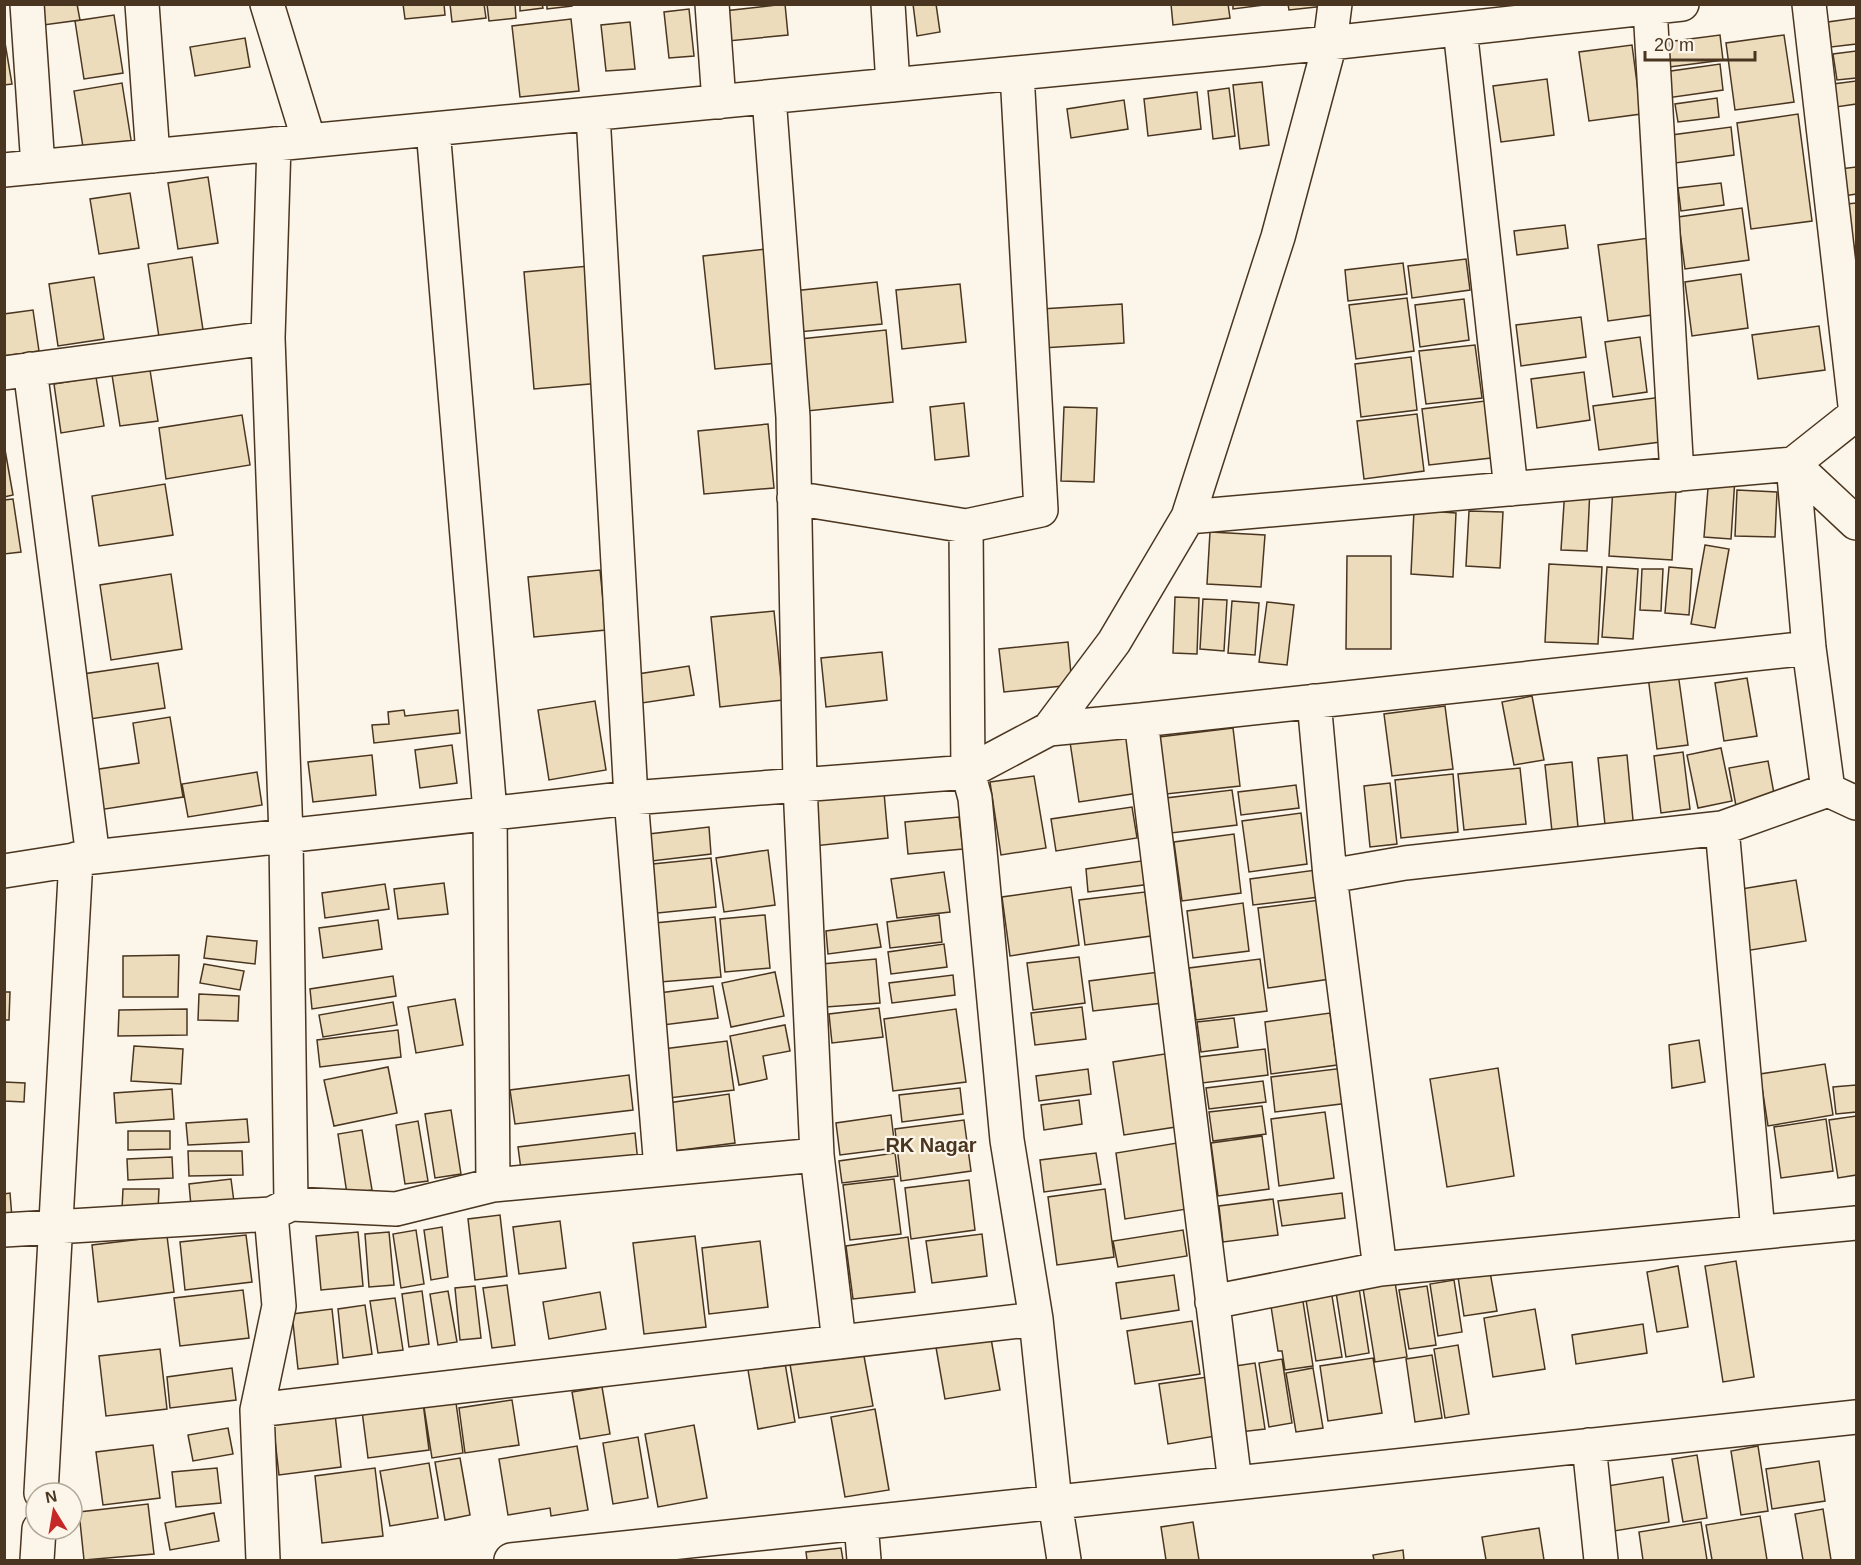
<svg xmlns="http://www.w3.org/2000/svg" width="1861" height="1565" viewBox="0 0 1861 1565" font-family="Helvetica,sans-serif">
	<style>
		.building { fill: #ecdcbc; stroke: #4a3520; stroke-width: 1.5 }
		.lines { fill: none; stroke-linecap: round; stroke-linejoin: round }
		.minor-casing { stroke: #4a3520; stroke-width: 36 }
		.minor { stroke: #fbf6e9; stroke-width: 33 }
		.labels { text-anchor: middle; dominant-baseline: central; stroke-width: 4.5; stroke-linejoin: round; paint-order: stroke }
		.neighbourhood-label { font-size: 20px; font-weight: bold; fill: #4a3520; stroke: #fbf6e9 }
	</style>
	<rect width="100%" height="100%" fill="#fbf6e9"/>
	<path class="building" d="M33,4H77L80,20L36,26Z
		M403,4H444L445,15L405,19Z
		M450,4H484L486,18L452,22Z
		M487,4H515L516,18L489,21Z
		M520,4H542L543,8L520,11Z
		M547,4H572V6L547,9Z
		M785,4L788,35L728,41L724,11Z
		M913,4H936L940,32L917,36Z
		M1171,4H1228L1230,18L1173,25Z
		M1233,4H1272L1233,9Z
		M1288,4H1325V6L1289,10Z
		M689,9L694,56L669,58L664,12Z
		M114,15L123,73L84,79L75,21Z
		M1856,18V44L1831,47L1828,22Z
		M571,19L579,91L520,97L512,26Z
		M630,22L635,69L606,71L601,25Z
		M1720,35L1723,60L1662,68L1659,43Z
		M1784,35L1794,102L1735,110L1726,43Z
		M4,37L12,84L4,85Z
		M245,38L250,67L195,76L190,47Z
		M1632,45L1641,114L1589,121L1579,52Z
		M1856,51V78L1837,80L1833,54Z
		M1720,64L1723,90L1667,98L1664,72Z
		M1547,79L1554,135L1501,142L1493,86Z
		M1856,81V104L1836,107L1833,84Z
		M1262,82L1269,145L1240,149L1233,85Z
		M122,83L132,146L84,153L74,91Z
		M1229,88L1235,136L1213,139L1208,91Z
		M1197,92L1201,129L1148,136L1144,99Z
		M1717,98L1719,117L1678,122L1675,104Z
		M1124,100L1128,129L1071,138L1067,109Z
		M1798,114L1812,221L1751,229L1737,123Z
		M1731,127L1734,155L1668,164L1664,136Z
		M1856,167V194L1844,196L1840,169Z
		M208,177L218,243L178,249L168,183Z
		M1721,183L1724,205L1681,211L1678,188Z
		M130,193L139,248L99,254L90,199Z
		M1856,203V246H1853L1847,204Z
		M1742,208L1749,260L1685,269L1678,217Z
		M1565,225L1568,248L1517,255L1514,231Z
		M1649,238L1659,314L1608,321L1598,245Z
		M767,249L778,363L715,369L703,256Z
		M192,257L203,330L159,337L148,264Z
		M1466,259L1470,290L1412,298L1408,266Z
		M1403,263L1407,294L1348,301L1345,270Z
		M589,266L601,383L534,389L524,272Z
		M1741,274L1748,328L1692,336L1685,282Z
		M94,277L104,339L58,346L49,284Z
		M877,282L882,324L798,332L793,291Z
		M960,284L966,342L902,349L896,290Z
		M1407,298L1414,351L1356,359L1349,305Z
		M1464,299L1469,340L1420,347L1415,305Z
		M1122,304L1124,343L1042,348L1041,309Z
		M33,310L39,351L4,356V314Z
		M1581,317L1586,357L1521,366L1516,325Z
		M1819,326L1825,370L1758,379L1752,335Z
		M886,330L893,402L807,411L800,339Z
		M1640,337L1647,392L1613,397L1605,342Z
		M1475,345L1482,398L1426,404L1419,351Z
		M1411,357L1417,410L1361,417L1355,364Z
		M150,370L158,421L120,426L112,375Z
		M1584,372L1590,420L1537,428L1531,379Z
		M96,377L104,426L61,433L54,384Z
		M1662,397L1668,441L1599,450L1593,406Z
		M1485,401L1491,458L1429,465L1422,409Z
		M964,403L969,456L935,460L930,407Z
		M1064,407L1097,408L1094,482L1061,481Z
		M1417,414L1424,471L1364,479L1357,421Z
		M242,415L250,465L166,479L159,428Z
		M768,424L774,488L704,494L698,431Z
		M4,444L13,495L4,497Z
		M1709,476L1735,478L1731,539L1704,537Z
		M165,484L173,535L99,546L92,496Z
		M1613,486L1676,490L1672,560L1609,556Z
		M1565,488L1590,489L1587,551L1561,550Z
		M1737,490L1777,492L1775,537L1735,536Z
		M13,499L21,552L4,554V500Z
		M1414,510L1456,513L1453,577L1411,574Z
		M1469,511L1503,512L1500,568L1466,566Z
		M1210,532L1265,535L1261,587L1207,584Z
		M1705,545L1729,549L1715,628L1691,624Z
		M1347,556H1391V649H1346Z
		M1549,564L1602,567L1598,644L1545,642Z
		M1607,567L1638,569L1633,639L1602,637Z
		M1669,567L1692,569L1689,615L1665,613Z
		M1642,569H1663L1661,611L1640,610Z
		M600,570L606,630L534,637L528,577Z
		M171,574L182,649L111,660L100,585Z
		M1175,597L1199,598L1197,654L1173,653Z
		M1203,599L1227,600L1224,651L1200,649Z
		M1232,601L1259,603L1255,655L1228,653Z
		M1267,602L1294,605L1287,665L1259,662Z
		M774,611L783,700L720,707L711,617Z
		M1068,642L1072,685L1004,692L999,649Z
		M882,652L887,700L826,707L821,658Z
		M158,663L165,708L90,719L83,674Z
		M689,666L694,695L642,703L638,674Z
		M1678,673L1688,745L1657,749L1648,676Z
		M1747,678L1757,736L1724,741L1715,683Z
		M1532,696L1544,760L1514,765L1502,702Z
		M595,701L606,770L549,780L538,710Z
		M1445,706L1453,769L1392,776L1384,714Z
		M404,710L405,716L458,710L460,733L374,743L372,725L389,724L388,712Z
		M170,717L183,797L92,811L86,771L139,763L133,723Z
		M1233,728L1240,786L1166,794L1159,737Z
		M1136,732L1145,792L1079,802L1070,742Z
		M452,745L457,783L420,788L415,750Z
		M1721,748L1732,801L1698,808L1687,755Z
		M1683,752L1690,809L1661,813L1654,756Z
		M372,755L376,795L313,802L308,762Z
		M1627,755L1634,831L1606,834L1598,758Z
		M1768,761L1775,799L1736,806L1729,768Z
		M1572,762L1579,838L1553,841L1545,765Z
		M1520,768L1526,824L1464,830L1458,774Z
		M257,772L262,805L188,817L182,784Z
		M1453,774L1458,832L1401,838L1395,780Z
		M1034,776L1046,848L1001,855L990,782Z
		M883,781L888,838L814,846L808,788Z
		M1390,783L1397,844L1370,847L1364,786Z
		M1296,785L1299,808L1241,815L1238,792Z
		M1232,790L1237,825L1171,833L1166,798Z
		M1132,807L1137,838L1056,851L1051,819Z
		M1301,813L1307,864L1249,872L1242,821Z
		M959,817L963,849L908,854L905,822Z
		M709,827L711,854L643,862L640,835Z
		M1234,834L1241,893L1182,901L1174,842Z
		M768,850L775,905L724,912L716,858Z
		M711,858L716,907L648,914L643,865Z
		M1148,860L1151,884L1088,892L1086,869Z
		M1316,870L1319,897L1253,905L1250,879Z
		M944,872L950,912L897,918L891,879Z
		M1796,880L1806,941L1745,951L1735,890Z
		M444,883L448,914L398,919L394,889Z
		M385,884L389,909L325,918L322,893Z
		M1071,887L1079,945L1010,956L1002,897Z
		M1145,892L1151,936L1085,945L1079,900Z
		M1320,900L1330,979L1268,988L1258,908Z
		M1243,903L1249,951L1193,958L1187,911Z
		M765,915L770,968L725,972L720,919Z
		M939,915L942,942L890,948L887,922Z
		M715,917L721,977L660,982L655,923Z
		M378,920L382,949L323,958L319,928Z
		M877,924L881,947L828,954L826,931Z
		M207,936L257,941L255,964L204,958Z
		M944,944L947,967L891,974L888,952Z
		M179,955L178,997H123V956Z
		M1079,957L1085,1003L1033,1010L1027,963Z
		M876,959L880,1003L826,1007L822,964Z
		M1260,959L1267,1011L1196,1020L1189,968Z
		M204,964L244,971L240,990L200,983Z
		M775,972L784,1016L731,1027L722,983Z
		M1159,972L1163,1003L1093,1011L1089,981Z
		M953,975L955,995L892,1003L889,983Z
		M393,976L396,996L312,1009L310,989Z
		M713,986L718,1018L655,1026L651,994Z
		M4,992H10L9,1020H4Z
		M199,994L239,996L238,1021L198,1020Z
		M455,999L463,1045L416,1053L408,1007Z
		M393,1002L397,1025L323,1037L319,1015Z
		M1082,1007L1086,1039L1035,1045L1031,1013Z
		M879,1008L883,1037L832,1043L829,1014Z
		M187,1009V1035L118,1036L119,1010Z
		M956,1009L966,1082L893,1091L884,1019Z
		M1330,1013L1337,1065L1271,1074L1265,1022Z
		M1234,1018L1238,1047L1201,1052L1197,1022Z
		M785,1025L790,1051L763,1056L767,1079L739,1085L730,1036Z
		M398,1030L401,1057L320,1067L317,1040Z
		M1699,1040L1705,1082L1672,1088L1669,1045Z
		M727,1041L734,1090L661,1099L655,1050Z
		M134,1046L183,1049L181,1084L131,1081Z
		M1265,1049L1268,1075L1202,1083L1199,1057Z
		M1171,1053L1182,1126L1124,1135L1113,1062Z
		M1825,1064L1833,1115L1768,1126L1760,1074Z
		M388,1067L397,1113L334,1126L324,1080Z
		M1344,1068L1349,1103L1275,1112L1271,1077Z
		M1498,1068L1514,1176L1447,1187L1430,1079Z
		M1088,1069L1091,1094L1039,1101L1036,1076Z
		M629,1075L633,1110L515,1124L510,1090Z
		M1263,1081L1266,1102L1209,1109L1206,1088Z
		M4,1082L25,1083L24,1102L4,1101Z
		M1856,1085V1112L1836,1114L1833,1087Z
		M960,1088L963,1114L902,1122L899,1095Z
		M172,1089L174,1119L116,1123L114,1093Z
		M729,1094L735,1143L674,1151L668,1103Z
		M1079,1100L1082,1124L1044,1130L1041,1105Z
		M1262,1106L1266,1134L1213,1141L1209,1112Z
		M451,1110L461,1174L435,1178L425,1114Z
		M1325,1112L1334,1178L1279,1186L1271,1119Z
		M891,1115L895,1148L840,1155L836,1123Z
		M1856,1116V1175L1838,1178L1829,1120Z
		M247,1119L249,1142L188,1145L186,1123Z
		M1826,1119L1833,1171L1781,1178L1774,1127Z
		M964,1120L971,1171L901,1181L895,1129Z
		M418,1121L428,1181L405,1184L396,1125Z
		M362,1130L372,1190L347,1194L338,1134Z
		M128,1131H170V1149L128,1150Z
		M635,1133L638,1163L522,1177L518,1147Z
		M1262,1136L1269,1189L1218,1196L1211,1143Z
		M1177,1143L1187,1209L1125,1219L1116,1153Z
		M188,1151H242L243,1175L189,1176Z
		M895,1153L898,1176L842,1183L839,1161Z
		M1096,1153L1101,1184L1044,1192L1040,1160Z
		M172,1157L173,1178L128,1180L127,1159Z
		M231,1179L234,1202L191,1206L189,1184Z
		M894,1179L901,1234L850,1240L843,1185Z
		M969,1180L975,1230L911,1239L905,1188Z
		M123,1189H159L158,1210L122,1209Z
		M1105,1189L1114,1257L1057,1265L1048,1197Z
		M10,1193L12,1218H4V1194Z
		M1342,1193L1345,1218L1282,1226L1278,1201Z
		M1273,1199L1278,1235L1223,1242L1219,1206Z
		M500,1215L507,1276L475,1280L468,1219Z
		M560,1221L566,1268L519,1274L513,1227Z
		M442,1227L448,1277L431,1280L424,1230Z
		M416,1230L424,1284L401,1288L393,1234Z
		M1183,1230L1187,1256L1118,1267L1113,1241Z
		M358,1232L363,1286L321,1290L316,1236Z
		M389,1232L394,1285L369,1287L365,1234Z
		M982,1234L987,1276L932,1283L926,1241Z
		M246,1235L252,1282L185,1290L180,1242Z
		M167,1236L174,1292L98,1302L92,1245Z
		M695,1236L706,1327L644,1334L633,1243Z
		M908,1237L915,1292L853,1299L846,1246Z
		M760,1241L768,1307L709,1314L702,1248Z
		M1736,1261L1754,1377L1723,1382L1705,1266Z
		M1678,1266L1688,1327L1657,1332L1647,1272Z
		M1490,1272L1497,1311L1464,1316L1458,1277Z
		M1174,1275L1179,1310L1121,1319L1116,1283Z
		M1454,1280L1462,1332L1438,1336L1430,1284Z
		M1395,1282L1407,1357L1375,1362L1363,1288Z
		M507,1285L515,1345L492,1348L483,1288Z
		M475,1286L481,1338L460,1340L455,1288Z
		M1427,1286L1436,1345L1409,1349L1399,1290Z
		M1359,1288L1369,1353L1346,1357L1336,1292Z
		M243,1290L249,1338L180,1346L174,1298Z
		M1331,1290L1342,1357L1316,1361L1305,1294Z
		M422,1291L429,1344L409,1347L402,1294Z
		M448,1291L457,1342L438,1345L430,1294Z
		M600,1292L606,1329L549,1339L543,1302Z
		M1302,1295L1313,1366L1285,1370L1282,1351H1278L1270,1300Z
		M395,1298L403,1350L378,1353L370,1301Z
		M365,1305L372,1354L343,1358L338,1309Z
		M332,1309L338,1364L298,1369L292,1314Z
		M1535,1309L1545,1369L1493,1377L1484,1318Z
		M1192,1321L1200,1374L1135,1384L1127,1331Z
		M1643,1324L1647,1353L1576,1364L1572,1335Z
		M989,1327L1000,1390L945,1399L934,1336Z
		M862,1345L873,1406L799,1418L789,1358Z
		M1458,1345L1469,1414L1445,1418L1434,1349Z
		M160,1349L167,1409L106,1416L99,1356Z
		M783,1351L795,1422L758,1429L746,1358Z
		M1432,1355L1442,1418L1415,1422L1406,1359Z
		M1373,1358L1382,1413L1328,1421L1320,1366Z
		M1282,1359L1292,1423L1269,1427L1259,1363Z
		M1255,1363L1265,1429L1240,1432L1229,1367Z
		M232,1368L236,1400L170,1408L167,1377Z
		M1313,1368L1323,1428L1296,1432L1286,1373Z
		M1207,1377L1216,1436L1168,1444L1159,1384Z
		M602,1387L610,1434L580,1439L572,1392Z
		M422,1395L429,1450L368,1458L361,1403Z
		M512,1400L519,1445L465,1453L459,1408Z
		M456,1403L463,1453L432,1458L424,1407Z
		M334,1405L341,1467L279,1475L272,1413Z
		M875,1409L889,1490L845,1497L831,1417Z
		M694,1425L707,1498L658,1507L645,1434Z
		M228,1428L233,1454L193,1461L188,1435Z
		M638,1437L648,1498L613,1504L603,1443Z
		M153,1445L160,1498L103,1505L96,1452Z
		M577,1446L588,1510L551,1516L550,1508L508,1515L499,1459Z
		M1758,1446L1768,1511L1741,1515L1731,1451Z
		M1697,1455L1707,1518L1683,1522L1672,1459Z
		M460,1458L470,1515L445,1520L435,1462Z
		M1819,1461L1825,1501L1772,1509L1766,1469Z
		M429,1463L438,1518L390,1526L380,1471Z
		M217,1468L221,1503L176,1507L172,1472Z
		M375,1468L383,1536L322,1543L315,1476Z
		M1663,1477L1669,1522L1614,1531L1607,1486Z
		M148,1504L154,1554L84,1560L79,1512Z
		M1823,1509L1831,1560H1803L1795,1514Z
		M214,1513L219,1541L170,1550L165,1523Z
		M1760,1516L1767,1560H1712L1706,1525Z
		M1193,1522L1199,1560H1166L1161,1527Z
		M1701,1522L1707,1560H1643L1639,1532Z
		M1539,1528L1544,1560H1486L1482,1537Z
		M841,1548L843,1560H807L806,1552Z
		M1403,1550L1404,1560H1374L1373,1555Z"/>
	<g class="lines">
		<defs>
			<path id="minor" d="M27,4L38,167
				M142,4L153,156
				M267,4L309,141
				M712,4L719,102
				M888,4L893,85
				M1809,4L1856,414L1793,464L1856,523
				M1650,8L1677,475
				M1460,29L1511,489
				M1017,73L1041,510L966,526L968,772L1049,729L1141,720
				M769,97L793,417L800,785L817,1155L839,1342
				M593,114L631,798L661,1169
				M433,129L490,812L493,1185
				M274,144L268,338L286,836L291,1204
				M4,170L1330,43L1682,4
				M30,369L93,857
				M4,373L268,338
				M794,498L966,526
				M1188,517L1793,464L1809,648L1828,790L1722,828L1405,863L1330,876L1380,1269L1212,1302
				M1314,701L1330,876
				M1049,729L1114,642L1188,517L1278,237L1330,43L1335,4
				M1828,790L1856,803
				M1722,828L1758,1232
				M4,871L93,857L631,798L968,772L975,798L1007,1140L1036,1319L1055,1502L1064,1560
				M4,1230L271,1214L291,1204L396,1209L493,1185L817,1155
				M1380,1269L1856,1223
				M257,1410L1036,1319
				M1589,1445L1601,1560
				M1235,1483L1141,720L1809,648
				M41,1493L76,859
				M861,1523L864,1560
				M37,1560L39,1529
				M263,1560L257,1410L279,1306L271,1214
				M511,1560L1856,1417"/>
		</defs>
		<use href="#minor" class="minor-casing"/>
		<use href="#minor" class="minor"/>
	</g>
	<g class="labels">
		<g class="neighbourhood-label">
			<text x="931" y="1145">RK Nagar</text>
		</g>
	</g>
	<rect width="1861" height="1565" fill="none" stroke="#4a3520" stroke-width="12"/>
	<g transform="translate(54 1511) rotate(349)"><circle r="28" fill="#fbf6e9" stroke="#b4a999" stroke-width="1.5"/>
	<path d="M0-4.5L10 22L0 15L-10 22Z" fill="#c62828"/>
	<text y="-9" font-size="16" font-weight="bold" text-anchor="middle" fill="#4a3520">N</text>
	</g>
	<path d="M1645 51v9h110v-9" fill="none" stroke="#4a3520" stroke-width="3"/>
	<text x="1654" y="51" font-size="18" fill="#4a3520" stroke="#fbf6e9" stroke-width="4.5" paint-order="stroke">20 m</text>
</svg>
